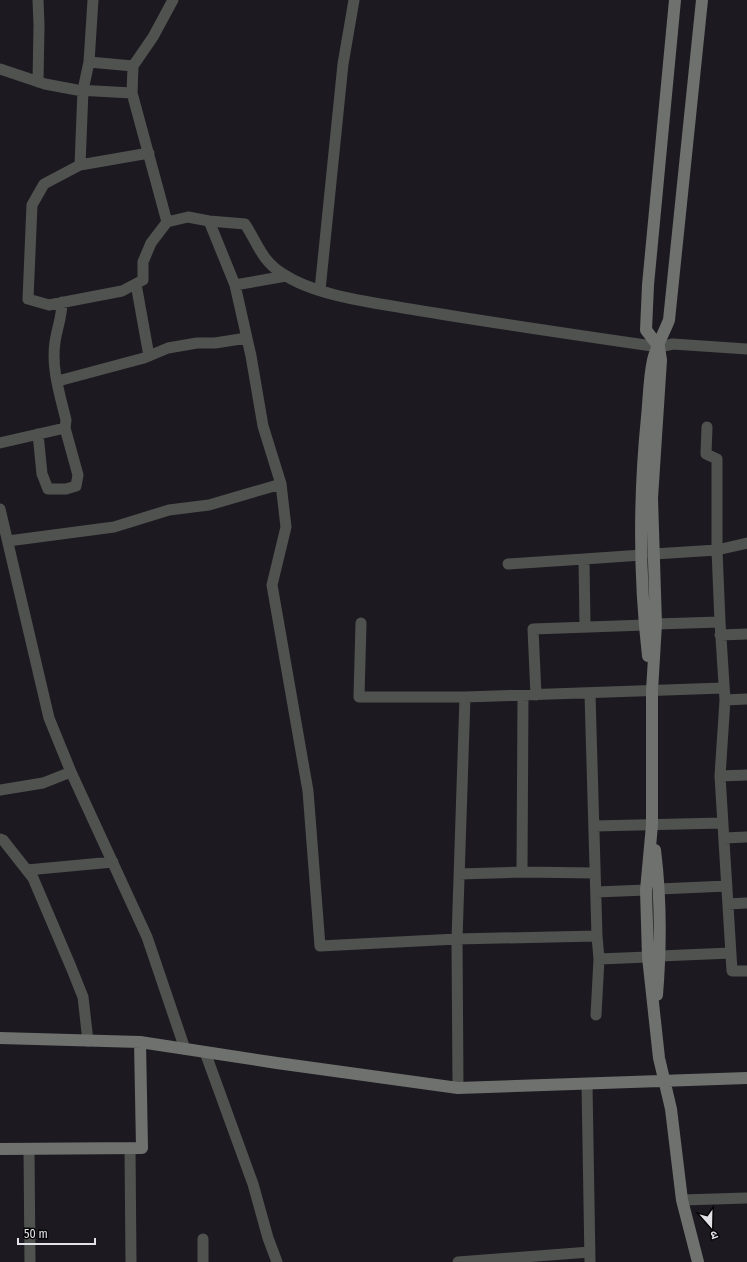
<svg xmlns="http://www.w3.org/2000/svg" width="747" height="1262" viewBox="0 0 747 1262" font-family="'Fira Sans Condensed','Noto Sans Devanagari',sans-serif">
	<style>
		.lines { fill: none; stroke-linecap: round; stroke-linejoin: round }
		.street { stroke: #50524f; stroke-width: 11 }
		.secondary { stroke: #6e716d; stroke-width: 12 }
	</style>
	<rect width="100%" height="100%" fill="#1c1a20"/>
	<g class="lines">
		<path class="street" d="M93,0L89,62L133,66
			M0,69L45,84L77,90L132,93L167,222L188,217L209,221L235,285L251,356L263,426L281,484L286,527L272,585L308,791L320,946L457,939L458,1088
			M38,82L39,25L38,0
			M132,93L133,66L153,37L173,0
			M149,153L80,165L44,184L32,205L28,299L49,305L122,291L143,280V262L151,243L167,222
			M80,165L83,90L89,62
			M209,221L245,224C258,244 261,260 283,274C316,296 371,302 410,309C493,323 576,335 659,347L673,344L747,349
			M136,284L149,356
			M235,285L286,276
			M320,290L343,64L354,0
			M58,381L144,358L168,348L197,343H215L247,338
			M707,427L706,454L717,459V550L747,543
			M38,434L42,474L48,489H66L76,486L78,475L65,428L66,420C60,395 51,368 55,342C57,328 62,317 62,302
			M0,443L65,428
			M0,509L49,718L71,772L147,937L185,1049
			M8,541L114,527L169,510L209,505L281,484
			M654,554L717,550L720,622
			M508,564L584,559
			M361,623L359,697H465L457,939L597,936L599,959L648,957
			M656,624L720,622L725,700L747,699
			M585,627L584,559L642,555
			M720,635L747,634
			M590,694L597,936
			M536,695L533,629L645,625
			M523,696L522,872L595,873
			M465,697L723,688
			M725,700L720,776L732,971H747
			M720,776L747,775
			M0,790L43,783L71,772
			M594,826L723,823
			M724,838L747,837
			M0,839L3,840L33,878L71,967L83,997L88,1041
			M27,870L113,862
			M459,874L522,872
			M659,889L727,886
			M596,892L646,890
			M728,904L747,903
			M660,956L731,953
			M596,1015L599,959
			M205,1052L253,1184L268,1238L277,1262
			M587,1084L590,1262
			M130,1148L131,1262
			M29,1149L30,1262
			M682,1200L747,1198
			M203,1239V1262
			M458,1262L590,1252"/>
		<path class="secondary" d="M675,0L648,285L646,330L659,347L661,360L652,498L656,624L652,691V825L646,890L648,957L659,1058L671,1109L682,1200L698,1262
			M648,656C639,577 639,496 647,417C649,398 649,378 653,360C656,347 664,333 669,320L702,0
			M655,850C661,898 661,946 657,995
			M0,1038L140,1042L277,1063L458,1088L747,1078
			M0,1149L142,1148L140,1042"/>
	</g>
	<g transform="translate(711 1226) rotate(160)" stroke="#060608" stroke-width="3" paint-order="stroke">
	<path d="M0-3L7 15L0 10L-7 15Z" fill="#e3e2e6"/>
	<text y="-6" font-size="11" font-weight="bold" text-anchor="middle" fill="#e3e2e6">उ</text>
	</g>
	<path d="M18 1238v6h77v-6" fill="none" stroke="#e3e2e6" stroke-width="2"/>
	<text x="24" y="1238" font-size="12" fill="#e3e2e6" stroke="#060608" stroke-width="3" paint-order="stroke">50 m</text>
</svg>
